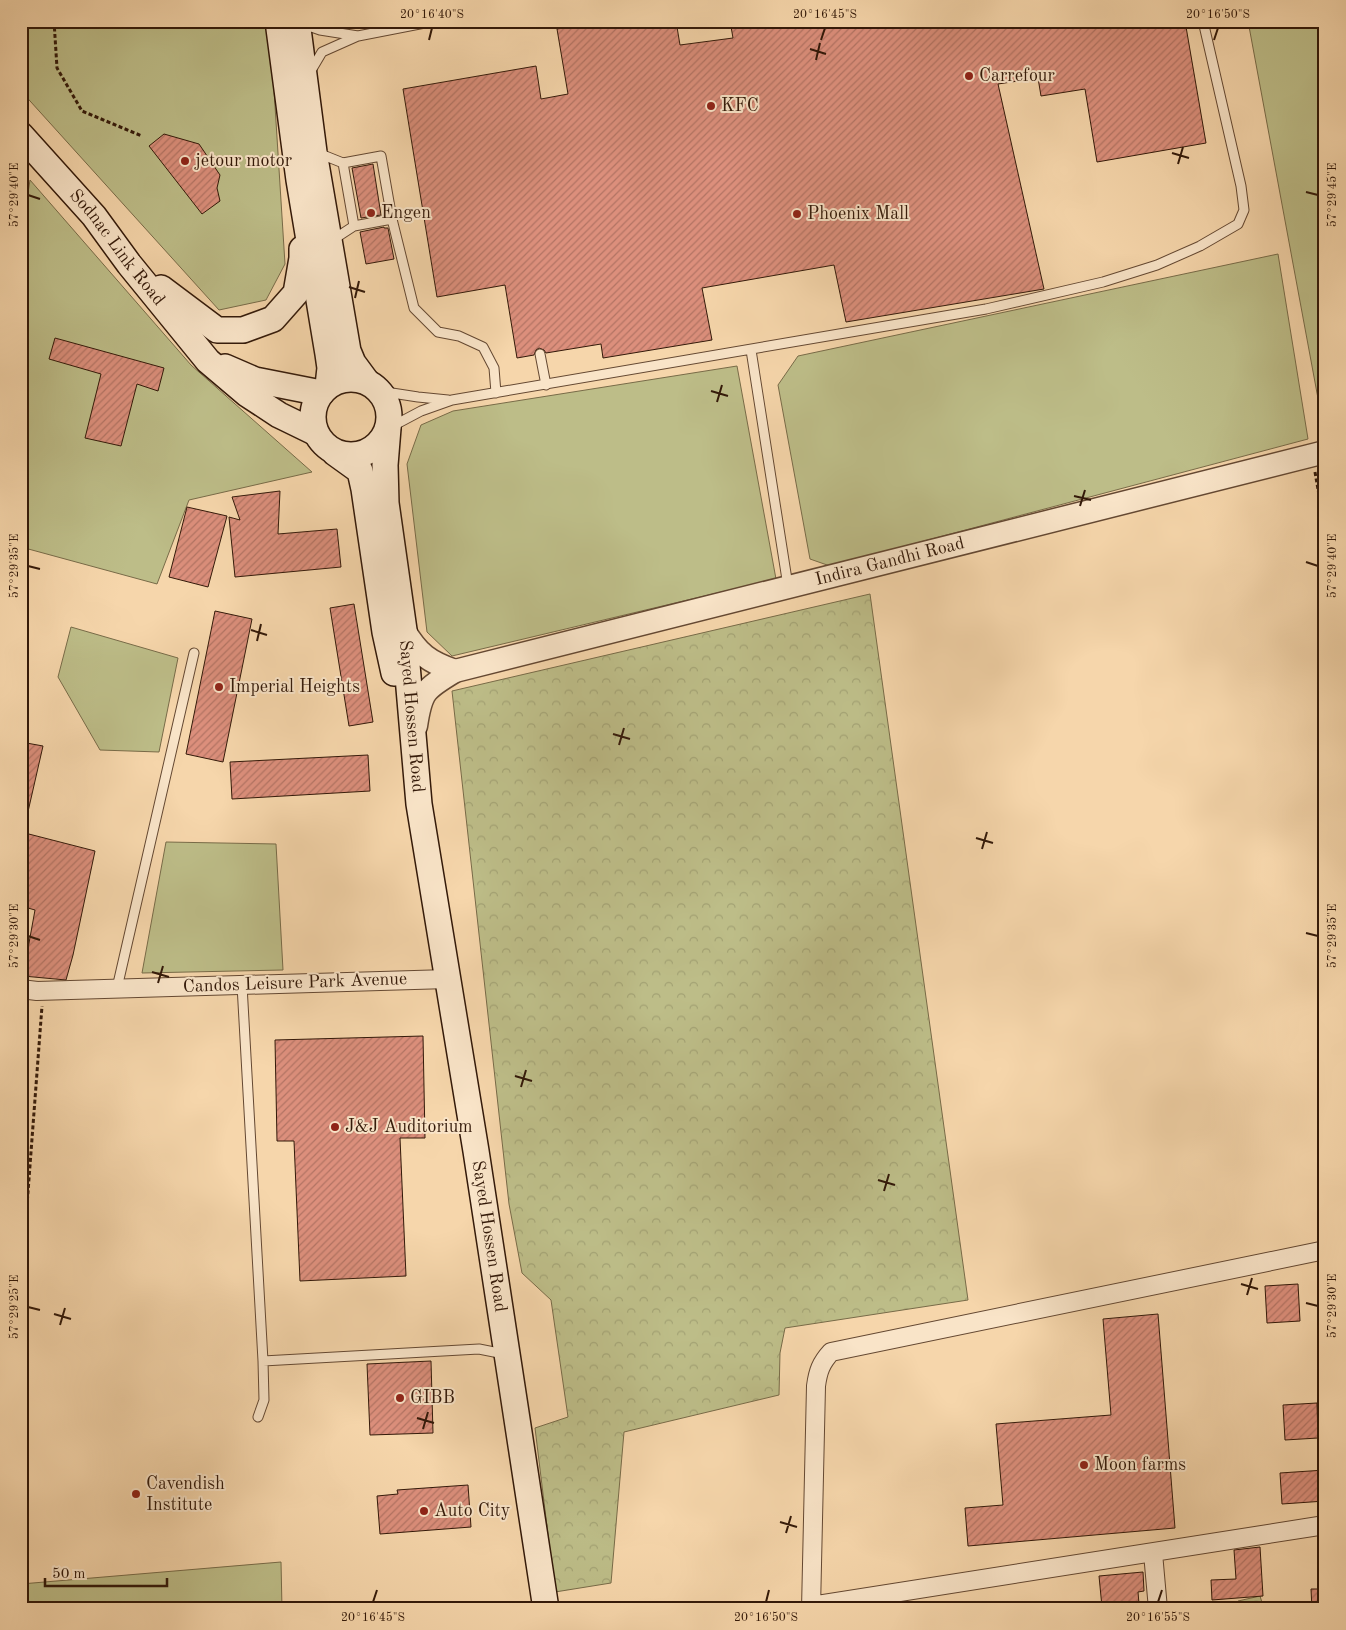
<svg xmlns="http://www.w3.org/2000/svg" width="1346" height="1630" viewBox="0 0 1346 1630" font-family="'Old Standard TT',serif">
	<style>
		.grass { fill: #bdbd88; stroke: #786b48 }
		.forest { fill: url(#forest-crowns); stroke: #786b48 }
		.building { fill: url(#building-hatch); stroke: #331909 }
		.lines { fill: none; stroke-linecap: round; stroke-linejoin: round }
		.service-casing { stroke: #644832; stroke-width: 11 }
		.minor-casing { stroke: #644832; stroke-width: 20 }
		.tertiary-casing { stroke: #644832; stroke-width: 25 }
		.secondary-casing { stroke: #331909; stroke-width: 28 }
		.path { stroke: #331909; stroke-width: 3; stroke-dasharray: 4 2.5; stroke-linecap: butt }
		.service { stroke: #f9e4c8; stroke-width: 9 }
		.minor { stroke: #f9e4c8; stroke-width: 18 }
		.tertiary { stroke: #f9e4c8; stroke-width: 22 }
		.secondary { stroke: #f9e4c8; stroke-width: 25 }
		.ticks { fill: none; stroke: #331909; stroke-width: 2 }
		.poi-dot { fill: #8f2418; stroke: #f9e4c8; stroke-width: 2 }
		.labels { text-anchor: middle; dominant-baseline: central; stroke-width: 4; stroke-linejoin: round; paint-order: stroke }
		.poi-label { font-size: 18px; fill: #331909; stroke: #f9e4c8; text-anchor: start }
		.street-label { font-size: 18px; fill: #331909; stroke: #f9e4c8 }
		.neatline { fill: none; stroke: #331909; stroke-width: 2 }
		.ticks-label { font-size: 12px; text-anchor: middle; fill: #331909 }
	</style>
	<defs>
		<pattern id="forest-crowns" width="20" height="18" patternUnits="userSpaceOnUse" patternTransform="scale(1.25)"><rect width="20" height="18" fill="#bdbd88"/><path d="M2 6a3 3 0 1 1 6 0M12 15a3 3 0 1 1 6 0" fill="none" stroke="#a3a274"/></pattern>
		<pattern id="building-hatch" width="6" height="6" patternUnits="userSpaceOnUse" patternTransform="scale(1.25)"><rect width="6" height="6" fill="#dc8f7c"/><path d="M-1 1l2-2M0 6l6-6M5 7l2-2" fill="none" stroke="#b37464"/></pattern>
	</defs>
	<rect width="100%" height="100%" fill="#f6d6ab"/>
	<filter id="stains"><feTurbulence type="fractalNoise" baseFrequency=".004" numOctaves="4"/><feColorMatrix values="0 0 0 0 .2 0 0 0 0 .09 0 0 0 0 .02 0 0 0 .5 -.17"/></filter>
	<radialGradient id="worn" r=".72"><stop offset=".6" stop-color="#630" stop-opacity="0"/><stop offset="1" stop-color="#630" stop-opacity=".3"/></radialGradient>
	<path class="grass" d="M21,21H272L273,74L285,264L266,300L219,310L21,91Z
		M1248,21H1325V419L1322,420Z
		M30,180L191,365L312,472L189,500L157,584L21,547V238Z
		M1278,254L1308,439L830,566L810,559L778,385L798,356Z
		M737,366L776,579L452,656L427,632L407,464L421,425L453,411Z
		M71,627L178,658L159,752L100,750L58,677Z
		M166,842L276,844L283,970L142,973Z
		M281,1562L282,1609H21V1584Z"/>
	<path class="forest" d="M870,594L968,1300L785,1328L780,1353L779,1395L624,1432L611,1583L555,1592L535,1428L568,1417L551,1300L522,1273L509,1204L452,691Z
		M1260,1596L1264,1609H1239L1238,1601Z
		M1291,1603L1295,1609H1270L1273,1604Z"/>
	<path class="building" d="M606,21H676L680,45L733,38L730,21H1185L1206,143L1097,162L1085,89L1041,96L1038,78L998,84L1044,289L846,322L834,265L702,288L712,340L603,358L601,344L546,353L544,350L539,348L536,350L534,355L517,358L505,285L437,297L403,89L536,66L541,99L568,94L557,29Z
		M164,134L199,144L220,175L217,188L220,201L202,214L149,146Z
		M373,164L381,215L361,218L352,168Z
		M384,227V228H388L394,259L366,264L360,232Z
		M55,338L164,368L158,391L137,384L121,446L85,438L101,374L49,359Z
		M280,491L278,534L337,529L341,567L235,577L229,517L240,520L232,497Z
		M187,507L227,516L208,587L169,577Z
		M354,604L373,722L349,726L330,608Z
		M215,611L252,619L223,762L186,754Z
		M21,742L43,746L27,816L21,815Z
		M368,755L370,791L232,799L230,762Z
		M21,832L95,851L73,955L66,980L23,976L35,910L21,906Z
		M423,1036L425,1138H400L406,1276L300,1281L294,1141H277L275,1040Z
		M1298,1284L1300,1321L1267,1323L1265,1286Z
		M1158,1314L1175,1528L968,1546L965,1508L1003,1505L996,1424L1111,1415L1103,1319Z
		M431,1361L433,1433L370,1435L367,1364Z
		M1317,1403L1318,1438L1285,1440L1283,1405Z
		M1325,1470V1501L1282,1504L1280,1473Z
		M468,1485L471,1527L380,1534L377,1496L398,1494L397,1490Z
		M1260,1547L1263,1596L1212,1600L1211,1580L1236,1579L1234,1550Z
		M1143,1572L1144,1591L1138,1592L1139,1604L1102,1607L1099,1576Z
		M1311,1589H1325V1609H1312Z"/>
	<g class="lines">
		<defs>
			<path id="service" d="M300,23L320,30L358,36
				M309,74L322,52L358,36L435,21
				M318,153L343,163L381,156L392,219
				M343,163L354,226
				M331,241L354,226L392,219L414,308L438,332L459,336L483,347L494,368L496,393
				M751,350L788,586
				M540,354L546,385
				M379,391L418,397L448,400
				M389,428L421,411L452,400L986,309L1103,282L1157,265L1200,246L1238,224L1244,210L1241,186L1203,21
				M242,985L263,1361L264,1400L258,1417
				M117,988L194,653
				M263,1361L479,1349L504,1354"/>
			<path id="minor" d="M21,989L37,991L448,979
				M1153,1553L1158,1609
				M811,1606L1325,1525
				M811,1609L816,1386C818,1371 821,1363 831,1352L1325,1250"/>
			<g id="tertiary">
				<path d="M404,630C418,654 429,662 455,671"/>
				<path id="s1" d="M416,726C421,691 425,689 455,671L1325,452"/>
			</g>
			<g id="secondary">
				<path d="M278,21L299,180L328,354L330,368L328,386"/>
				<path d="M297,21L314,152L348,351L353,363L367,382"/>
				<path id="s2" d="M21,135L94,216L129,264L208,361L247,394L279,415L316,433"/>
				<path d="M161,288L217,330H243L273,319L296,293L302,258V249"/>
				<path d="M225,367L255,380L321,393"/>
				<circle cx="351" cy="417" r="38"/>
				<path id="s3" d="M388,428L385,465L386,503L404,630L419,804L476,1151L546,1609"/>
				<path d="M335,453L360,471L364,489L385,632L394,673"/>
			</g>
		</defs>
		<use href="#service" class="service-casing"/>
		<use href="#minor" class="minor-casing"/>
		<use href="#tertiary" class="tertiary-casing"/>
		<use href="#secondary" class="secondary-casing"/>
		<path class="path" d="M54,21L57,68L82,111L142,136
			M21,199L27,201
			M1315,472L1325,530
			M21,1285L42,1006"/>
		<use href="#service" class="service"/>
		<use href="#minor" class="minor"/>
		<use href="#tertiary" class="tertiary"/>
		<use href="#secondary" class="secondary"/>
	</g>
	<path class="ticks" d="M429,40L432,28M821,40L825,28M1214,40L1218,28M810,49L826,54M816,60L820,43M1172,153L1189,158M1178,164L1183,147M1306,192L1318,195M28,195L40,199M349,287L365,292M355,298L359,281M711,391L728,396M717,402L722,385M1074,496L1091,500M1080,506L1085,490M1306,562L1318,566M28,566L40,569M251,630L267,635M257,641L261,624M613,734L630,739M619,745L624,728M976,838L993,843M982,849L987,832M1306,933L1318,936M28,936L40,940M152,972L169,977M158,983L163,966M515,1076L532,1081M521,1087L526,1070M878,1180L895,1185M884,1191L889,1174M1241,1284L1258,1289M1247,1295L1252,1278M1306,1303L1318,1306M28,1307L40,1310M54,1314L71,1319M60,1325L65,1308M417,1418L434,1423M423,1429L428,1412M780,1522L797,1527M786,1533L791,1516M373,1602L377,1590M766,1602L769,1590M1158,1602L1162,1590"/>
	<g class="poi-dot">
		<circle cx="969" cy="76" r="5"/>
		<circle cx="711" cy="106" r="5"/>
		<circle cx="185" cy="161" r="5"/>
		<circle cx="371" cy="213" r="5"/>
		<circle cx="797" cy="214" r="5"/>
		<circle cx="219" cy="687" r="5"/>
		<circle cx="335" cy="1127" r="5"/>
		<circle cx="400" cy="1398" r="5"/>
		<circle cx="1084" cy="1465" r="5"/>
		<circle cx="136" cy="1494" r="5"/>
		<circle cx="424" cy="1511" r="5"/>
	</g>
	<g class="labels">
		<g class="poi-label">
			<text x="979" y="76">Carrefour</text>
			<text x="721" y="106">KFC</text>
			<text x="195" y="161">jetour motor</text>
			<text x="381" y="213">Engen</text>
			<text x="807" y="214">Phoenix Mall</text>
			<text x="229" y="687">Imperial Heights</text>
			<text x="345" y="1127">J&amp;J Auditorium</text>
			<text x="410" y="1398">GIBB</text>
			<text x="1094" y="1465">Moon farms</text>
			<text x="146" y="1484">Cavendish<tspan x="146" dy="21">Institute</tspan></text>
			<text x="434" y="1511">Auto City</text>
		</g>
		<g class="street-label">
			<text stroke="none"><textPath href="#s2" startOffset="148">Sodnac Link Road</textPath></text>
			<text stroke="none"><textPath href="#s1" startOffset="520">Indira Gandhi Road</textPath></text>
			<text stroke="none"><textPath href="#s3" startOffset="290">Sayed Hossen Road</textPath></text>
			<text transform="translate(295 983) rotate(-2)">Candos Leisure Park Avenue</text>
			<text stroke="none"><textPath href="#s3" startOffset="816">Sayed Hossen Road</textPath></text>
		</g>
	</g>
	<rect width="1346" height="1630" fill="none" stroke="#f6d6ab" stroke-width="55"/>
	<path d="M45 1578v8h122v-8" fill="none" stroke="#331909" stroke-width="2.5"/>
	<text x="52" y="1578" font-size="15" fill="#331909" stroke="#f9e4c8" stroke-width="4" paint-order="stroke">50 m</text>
	<rect x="28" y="28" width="1290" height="1574" class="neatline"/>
	<g class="ticks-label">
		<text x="432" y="18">20°16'40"S</text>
		<text x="825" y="18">20°16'45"S</text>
		<text x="1218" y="18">20°16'50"S</text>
		<text transform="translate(1332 195) rotate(-90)" y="4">57°29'45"E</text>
		<text transform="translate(14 195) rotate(-90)" y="4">57°29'40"E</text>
		<text transform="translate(1332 566) rotate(-90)" y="4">57°29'40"E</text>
		<text transform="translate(14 566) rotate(-90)" y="4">57°29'35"E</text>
		<text transform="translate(1332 936) rotate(-90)" y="4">57°29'35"E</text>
		<text transform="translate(14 936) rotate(-90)" y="4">57°29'30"E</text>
		<text transform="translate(1332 1306) rotate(-90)" y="4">57°29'30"E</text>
		<text transform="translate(14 1307) rotate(-90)" y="4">57°29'25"E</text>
		<text x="373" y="1621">20°16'45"S</text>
		<text x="766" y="1621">20°16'50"S</text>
		<text x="1158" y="1621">20°16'55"S</text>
	</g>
	<rect width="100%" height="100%" filter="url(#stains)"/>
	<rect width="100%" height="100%" fill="url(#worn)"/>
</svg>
